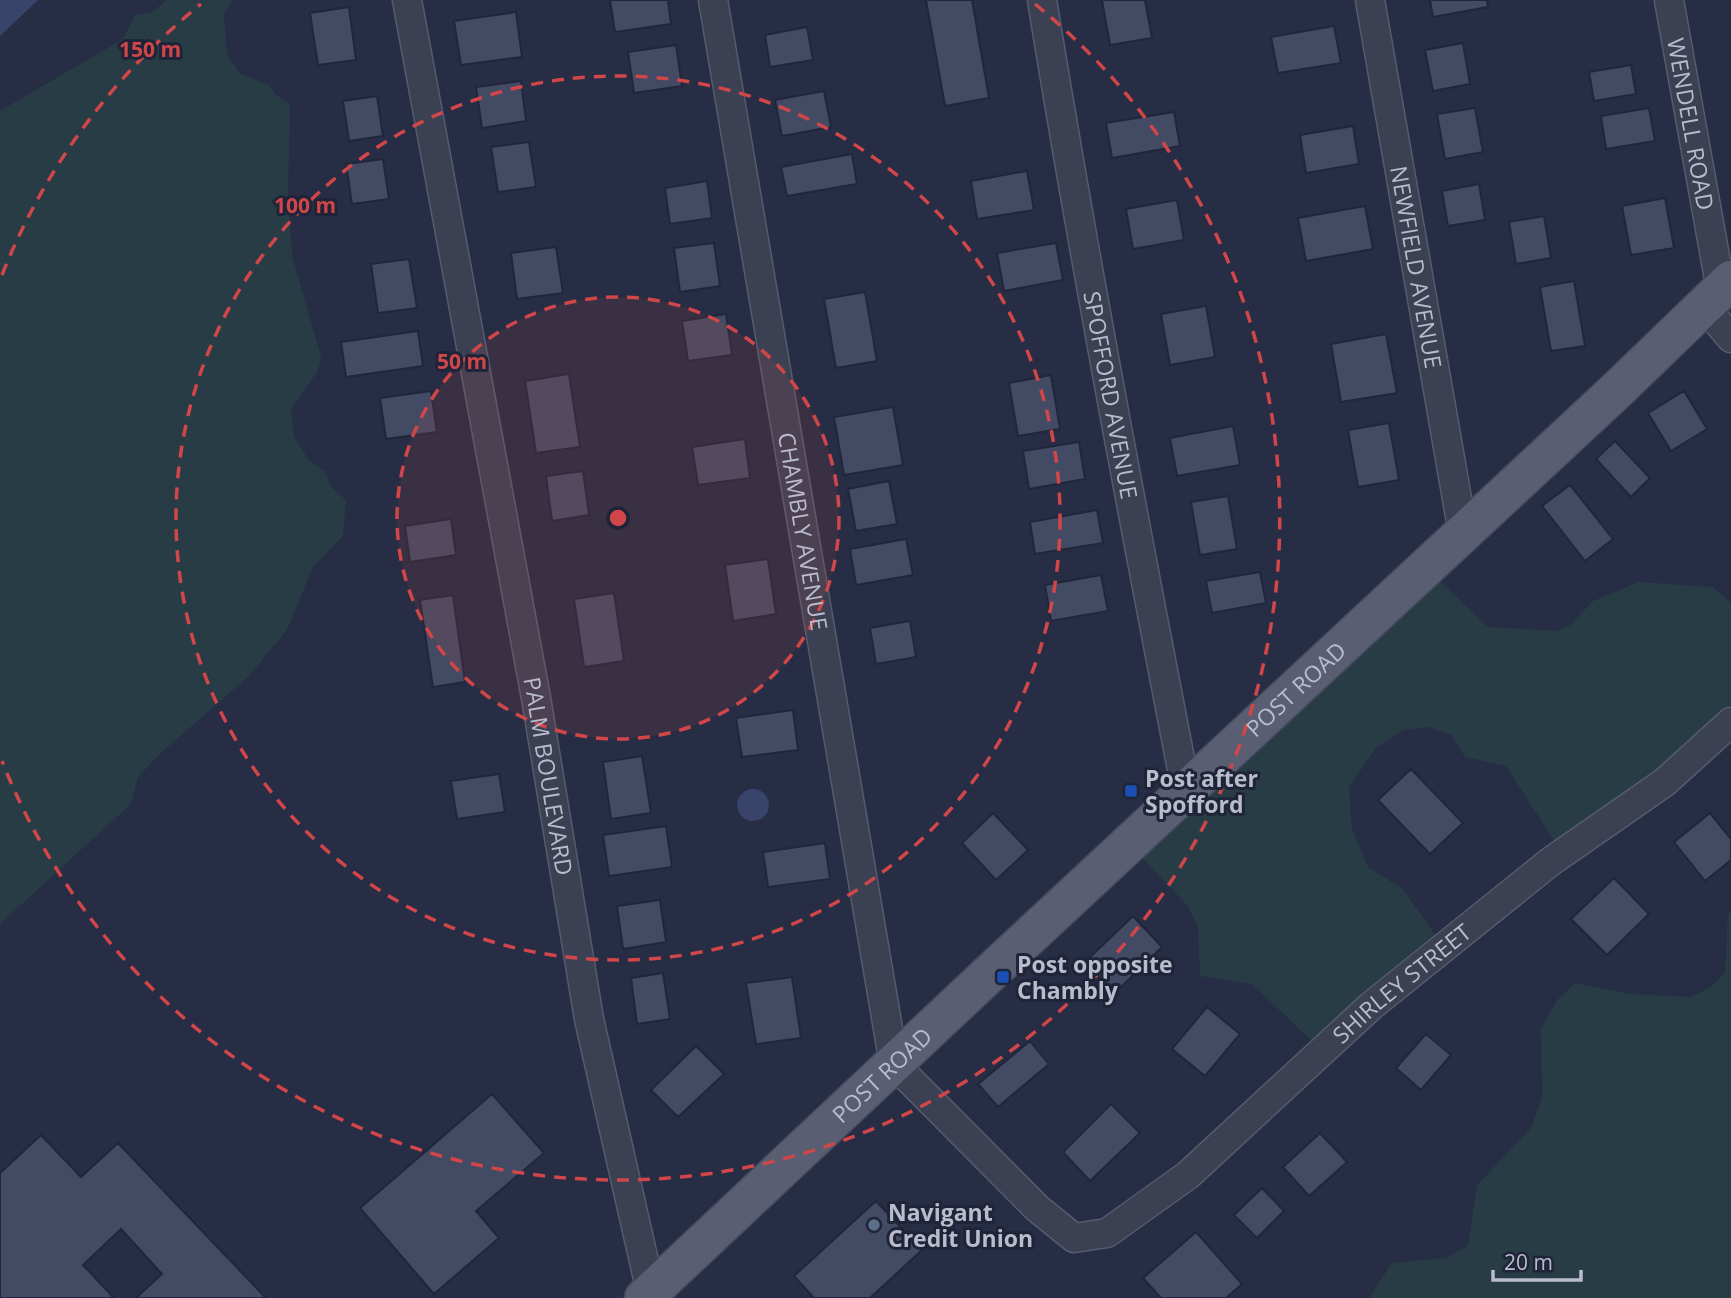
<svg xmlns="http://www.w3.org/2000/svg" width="1731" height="1298" viewBox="0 0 1731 1298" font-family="'Open Sans',sans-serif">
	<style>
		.green { fill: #283c45 }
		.water { fill: #39446b }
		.building { fill: #424a64; stroke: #21263b; stroke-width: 2 }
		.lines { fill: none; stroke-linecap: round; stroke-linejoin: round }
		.street-casing { stroke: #565b6e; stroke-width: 31 }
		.primary-casing { stroke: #44495d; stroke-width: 41 }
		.street { stroke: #3b4053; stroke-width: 28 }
		.primary { stroke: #595e73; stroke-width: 38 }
		.ring { fill: none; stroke: #d04649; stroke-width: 3.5; stroke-dasharray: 12 9 }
		.transit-dot { fill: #1a4fb4; stroke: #1f2439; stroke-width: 2.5 }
		.service-dot { fill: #5c6f8a; stroke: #1f2439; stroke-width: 2.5 }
		.labels { text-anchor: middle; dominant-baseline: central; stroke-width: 6; stroke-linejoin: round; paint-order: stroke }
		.street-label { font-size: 23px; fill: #b8bccd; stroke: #1f2439 }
		.poi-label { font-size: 23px; font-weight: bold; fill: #b8bccd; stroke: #1f2439; text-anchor: start }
		.centre { fill: #d04649; stroke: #1f2439; stroke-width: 3.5 }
		.ring-label { font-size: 21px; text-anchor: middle; font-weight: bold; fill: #d04649; stroke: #1f2439; stroke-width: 6; stroke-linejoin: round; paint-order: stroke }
	</style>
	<rect width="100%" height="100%" fill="#262d44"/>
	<path class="green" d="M167,0H234L224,13L227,55L241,74L269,85L276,95L290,104L288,194L292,256L321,356L318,371L291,409L294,437L309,460L325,471L331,487L346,500L343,536L313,567L287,630L249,676L162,752L138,777L131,804L0,924V111L123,39L135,15L152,12Z
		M1426,568L1488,627L1556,631L1570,625L1593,601L1639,582L1713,587L1731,603V720L1558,847L1506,766L1465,757L1451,735L1427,727L1403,730L1376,748L1349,787L1352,829L1368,867L1403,889L1443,946L1318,1047L1252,984L1200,976L1198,926L1187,905L1130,845Z
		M1731,912V1298H1369L1392,1263L1445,1258L1468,1246L1477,1185L1531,1128L1542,1098L1541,1028L1557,1000L1575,983L1631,994L1691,997L1712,986L1725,973L1728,914Z"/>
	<path class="water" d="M0,0H38L0,36Z
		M737 805a16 16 0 1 1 32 0a16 16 0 1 1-32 0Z"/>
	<path class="building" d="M610,0H668L671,24L615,32Z
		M926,0H972L989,98L945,106Z
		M1102,0H1145L1152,38L1110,45Z
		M1430,0H1487L1488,7L1433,17Z
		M349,7L356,60L318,65L310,13Z
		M516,12L522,57L461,65L454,21Z
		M1334,26L1341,63L1278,73L1271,37Z
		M807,27L813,60L770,67L765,35Z
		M1463,43L1470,84L1433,91L1425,50Z
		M676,45L682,86L634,93L628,52Z
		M1631,65L1636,94L1594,101L1589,72Z
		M521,81L526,121L482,128L476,87Z
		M824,91L831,127L782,136L775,100Z
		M377,96L383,136L349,141L343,101Z
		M1475,108L1483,152L1445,159L1437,114Z
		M1649,108L1655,141L1606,149L1601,116Z
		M1174,112L1180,146L1112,158L1106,123Z
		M1353,126L1359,164L1306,173L1300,135Z
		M529,142L536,187L498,192L491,147Z
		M852,154L857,184L787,196L781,167Z
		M383,159L389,199L352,204L346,164Z
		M1027,171L1034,210L977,219L971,181Z
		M707,181L712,218L670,224L665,188Z
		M1479,184L1485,220L1448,226L1442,191Z
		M1665,198L1674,248L1631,255L1622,206Z
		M1177,200L1184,240L1133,249L1126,209Z
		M1365,206L1373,249L1306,261L1298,218Z
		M1544,216L1551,258L1516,264L1509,222Z
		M714,243L720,286L680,292L674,248Z
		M1056,243L1063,280L1004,291L997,253Z
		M556,247L563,293L517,299L511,253Z
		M409,259L417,308L378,313L371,264Z
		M1574,281L1585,346L1551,351L1540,287Z
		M865,292L877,361L836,368L824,299Z
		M1206,306L1215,357L1170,365L1161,314Z
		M726,314L732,355L688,361L682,321Z
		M418,331L423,366L346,377L341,342Z
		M1386,334L1397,393L1341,402L1331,344Z
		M569,374L580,447L536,453L525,381Z
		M1051,375L1060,429L1018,436L1009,383Z
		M431,391L437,432L386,439L380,398Z
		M1684,391L1707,429L1671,451L1648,413Z
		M893,407L903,465L844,475L834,417Z
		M1389,423L1399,480L1358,487L1348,430Z
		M1233,426L1240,465L1177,476L1170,438Z
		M745,439L750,478L698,485L692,447Z
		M1615,441L1650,478L1631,497L1596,459Z
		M1079,442L1085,479L1029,489L1023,451Z
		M583,471L589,515L552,521L546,476Z
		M889,481L897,524L856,531L848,489Z
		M1570,485L1613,539L1585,561L1542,506Z
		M1228,496L1237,549L1200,555L1191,502Z
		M1097,510L1103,543L1035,554L1030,522Z
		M451,519L456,555L410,562L405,526Z
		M906,539L913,575L856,585L850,549Z
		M768,559L776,614L733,621L725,565Z
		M1260,572L1266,603L1212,613L1206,581Z
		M1101,575L1108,611L1051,621L1045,585Z
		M614,593L624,661L584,667L574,599Z
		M453,595L465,682L433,687L420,600Z
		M910,621L916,657L876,664L870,628Z
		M793,710L798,750L742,757L736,718Z
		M642,756L651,813L611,819L603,762Z
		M1411,769L1463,823L1430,854L1378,800Z
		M499,774L505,812L457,819L451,781Z
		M993,813L1028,850L996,880L962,843Z
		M1710,813L1731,839V860L1705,881L1674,842Z
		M666,826L672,867L609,876L603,835Z
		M825,843L830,879L768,887L763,852Z
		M1614,878L1649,914L1607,955L1571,919Z
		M660,900L666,942L623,949L617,906Z
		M1133,916L1162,947L1115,993L1085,962Z
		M663,973L670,1019L637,1024L631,978Z
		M792,977L801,1038L756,1044L746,983Z
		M1207,1007L1240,1034L1205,1076L1172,1049Z
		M1426,1034L1451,1055L1421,1090L1396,1068Z
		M1030,1041L1049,1064L998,1107L978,1084Z
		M696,1046L724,1074L678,1117L651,1090Z
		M492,1094L544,1153L476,1211L499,1238L434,1294L360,1208Z
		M1111,1104L1140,1133L1090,1181L1063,1152Z
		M1320,1133L1347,1162L1309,1196L1283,1167Z
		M41,1135L81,1177L118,1143L266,1298H136L162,1274L121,1229L83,1265L114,1298H0V1173Z
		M1262,1188L1284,1211L1257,1238L1234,1215Z
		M876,1201L922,1250L870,1298H814L794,1276Z
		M1196,1232L1242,1284L1226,1298H1161L1143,1278Z"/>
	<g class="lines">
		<defs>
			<g id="street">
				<path id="s1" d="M407,0L536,698L589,1019L651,1292"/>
				<path id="s2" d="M713,0L894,1064L1037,1208L1074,1238L1107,1233L1188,1175L1371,1006L1550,862L1665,782L1731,722"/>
				<path id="s3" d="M1042,0C1085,264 1135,527 1186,790"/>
				<path id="s4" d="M1370,0L1463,533"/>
				<path id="s5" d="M1669,0L1721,290"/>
				<path d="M1704,306L1731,338"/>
			</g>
			<g id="primary">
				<path id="s6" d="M644,1298L990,973L1617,390L1731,280"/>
			</g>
		</defs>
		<use href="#street" class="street-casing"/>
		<use href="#primary" class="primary-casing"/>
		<use href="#street" class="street"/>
		<use href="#primary" class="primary"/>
	</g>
	<circle cx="618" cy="518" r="221" fill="#d04649" fill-opacity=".12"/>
	<g class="ring">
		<circle cx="618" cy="518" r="221"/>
		<circle cx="618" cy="518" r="442"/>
		<path d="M2 275A662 662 0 0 1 201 4M1035 4A662 662 0 1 1 2 761"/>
	</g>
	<g class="transit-dot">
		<rect x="1124" y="784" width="14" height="14" rx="3.5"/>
		<rect x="996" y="970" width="14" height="14" rx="3.5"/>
	</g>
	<circle class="service-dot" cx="874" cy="1225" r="7"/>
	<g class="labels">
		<g class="street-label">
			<text stroke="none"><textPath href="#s5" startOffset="126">WENDELL ROAD</textPath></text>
			<text stroke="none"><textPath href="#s4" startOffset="271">NEWFIELD AVENUE</textPath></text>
			<text stroke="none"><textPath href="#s3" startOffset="401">SPOFFORD AVENUE</textPath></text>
			<text stroke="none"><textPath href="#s2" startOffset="539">CHAMBLY AVENUE</textPath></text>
			<text stroke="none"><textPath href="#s6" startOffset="892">POST ROAD</textPath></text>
			<text stroke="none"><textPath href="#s1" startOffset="789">PALM BOULEVARD</textPath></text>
			<text stroke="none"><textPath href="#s2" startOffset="1750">SHIRLEY STREET</textPath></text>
			<text stroke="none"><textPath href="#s6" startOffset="326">POST ROAD</textPath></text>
		</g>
		<g class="poi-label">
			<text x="1145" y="778">Post after<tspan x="1145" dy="26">Spofford</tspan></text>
			<text x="1017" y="964">Post opposite<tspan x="1017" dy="26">Chambly</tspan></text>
			<text x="888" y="1212">Navigant<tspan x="888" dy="26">Credit Union</tspan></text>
		</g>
	</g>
	<circle cx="618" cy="518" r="10" class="centre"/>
	<g class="ring-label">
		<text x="150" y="57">150 m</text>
		<text x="305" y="213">100 m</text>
		<text x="462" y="369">50 m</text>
	</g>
	<path d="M1493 1270v10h88v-10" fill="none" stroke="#b8bccd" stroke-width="3.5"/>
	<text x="1504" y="1270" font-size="21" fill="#b8bccd" stroke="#1f2439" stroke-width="5" paint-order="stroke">20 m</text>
</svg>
